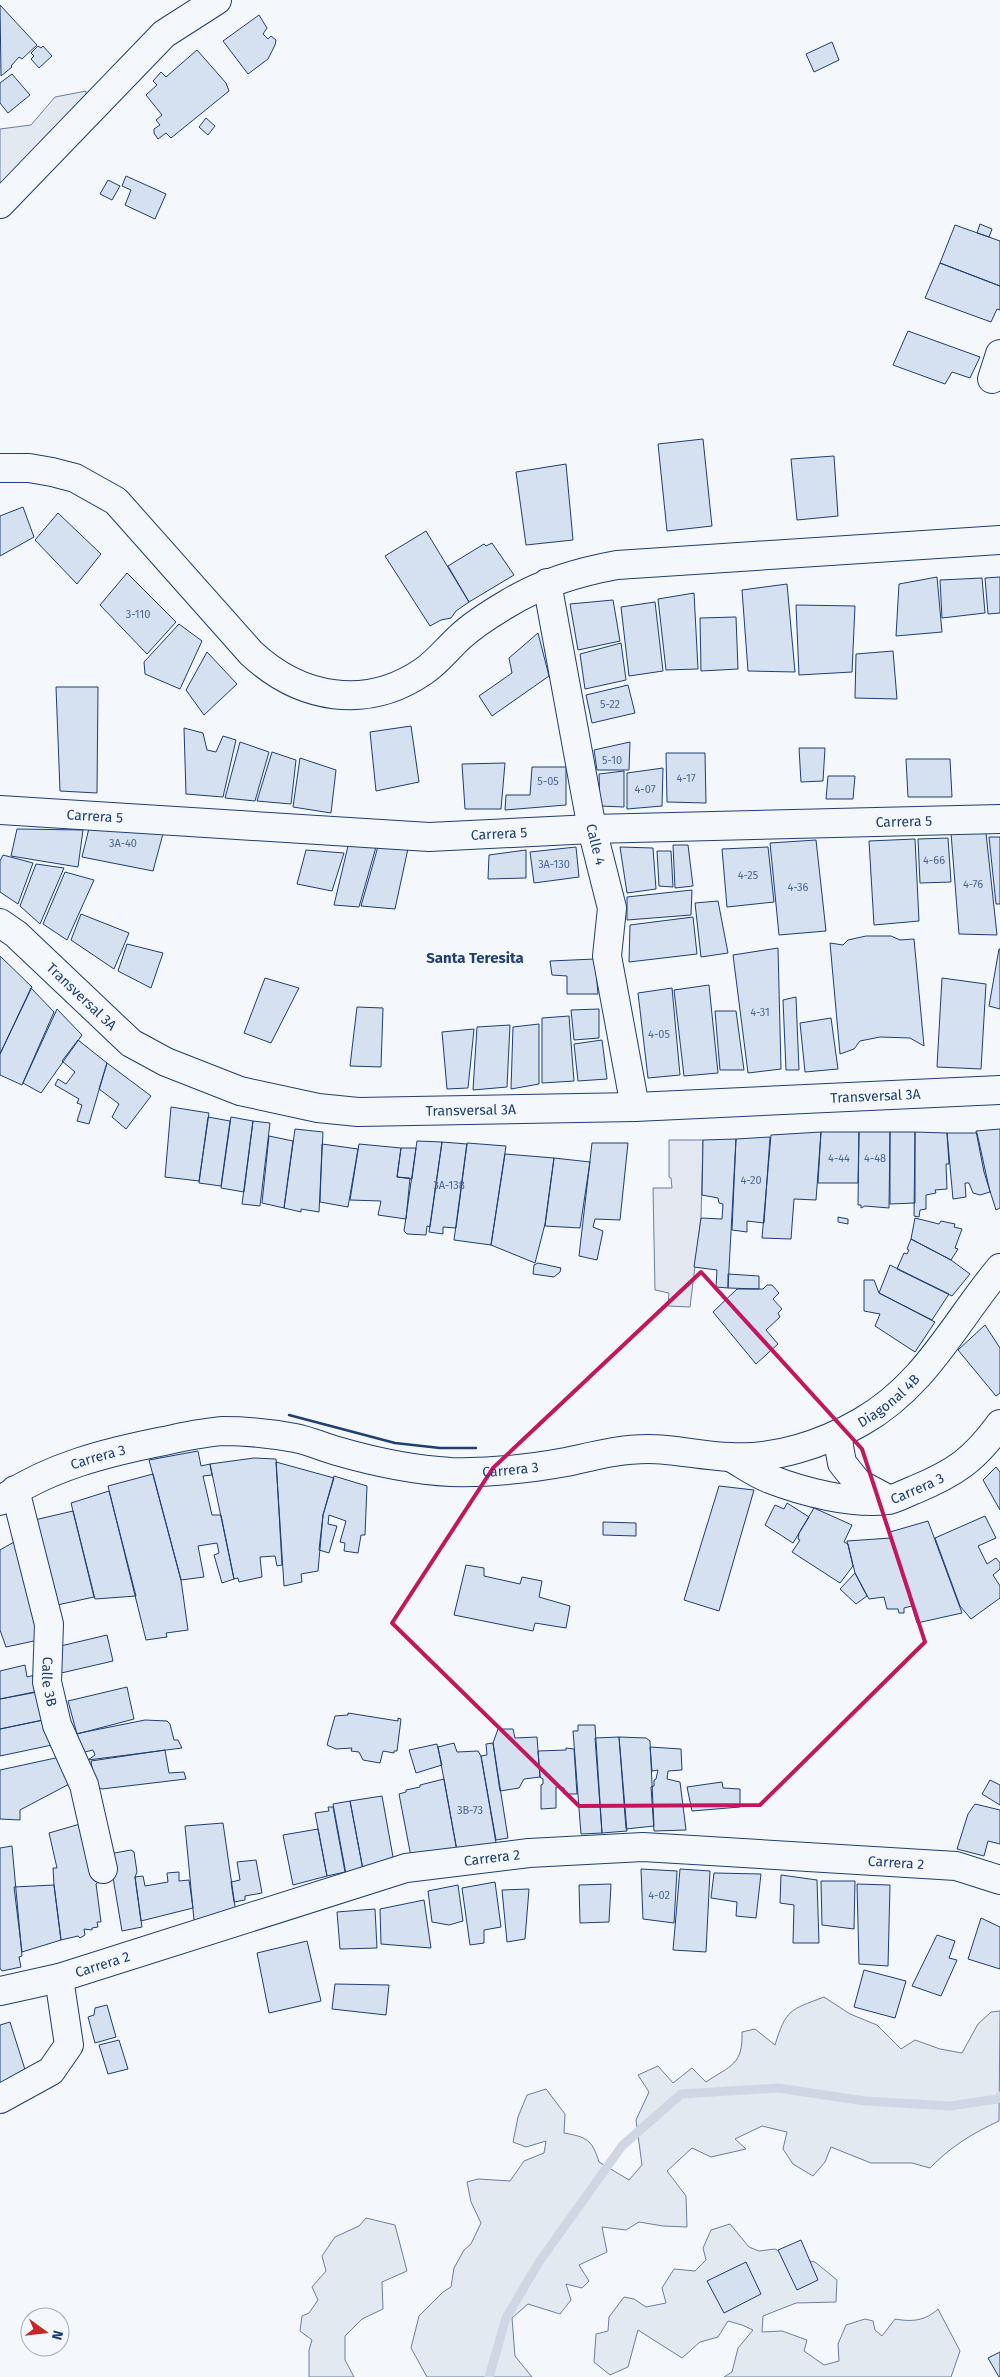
<svg xmlns="http://www.w3.org/2000/svg" width="1000" height="2377" viewBox="0 0 1000 2377" font-family="'Fira Sans',sans-serif">
	<style>
		.green { fill: #e3e9f0; stroke: #687fa3 }
		.parking { fill: #e3e8f0; stroke: #687fa3 }
		.lines { fill: none; stroke-linecap: round; stroke-linejoin: round }
		.stream { stroke: #cfd7e4; stroke-width: 9 }
		.building { fill: #d5e0f0; stroke: #1d3f73 }
		.minor-casing { stroke: #1d3f73; stroke-width: 30 }
		.major-casing { stroke: #1d3f73; stroke-width: 30 }
		.minor { stroke: #f4f7fb; stroke-width: 28 }
		.major { stroke: #f4f7fb; stroke-width: 28 }
		.wall { stroke: #1d3f73; stroke-width: 2.5 }
		.marked { fill: none; stroke: #c2185b; stroke-width: 4; stroke-linejoin: round }
		.labels { text-anchor: middle; dominant-baseline: central; stroke-width: 4; stroke-linejoin: round; paint-order: stroke }
		.number-label { font-size: 11px; fill: #4b6792 }
		.street-label { font-size: 14px; fill: #1d3f73; stroke: #f4f7fb }
		.neighbourhood-label { font-size: 15px; font-weight: bold; fill: #1d3f73; stroke: #f4f7fb }
	</style>
	<rect width="100%" height="100%" fill="#f4f7fb"/>
	<path class="green" d="M86,91V99L10,182L0,184V129L31,125L55,97Z
		M824,1997L850,2014L877,2025L901,2049L915,2040L940,2049L962,2053L978,2024L991,2012L1000,2011L999,2121C973,2133 950,2147 930,2168L912,2163H871L831,2147L825,2162L813,2176L793,2164L783,2149L787,2132L762,2126L735,2139L746,2149L711,2157L692,2148L667,2171L686,2196L687,2227L663,2226L639,2222L626,2230L602,2227L607,2252L579,2265L589,2281L582,2288L566,2284L571,2300L560,2314L528,2304L512,2318L515,2356L532,2377H427L411,2348L419,2316L443,2292L451,2287L454,2268L464,2250L471,2244L481,2223L471,2202L467,2182L478,2179L510,2181L524,2161L544,2153L546,2141L526,2147L513,2142L518,2117L527,2095L546,2089L565,2114L564,2133C586,2137 592,2139 599,2162L629,2180L642,2165L636,2120L649,2092L638,2075L658,2066L673,2083L692,2068L706,2082C731,2065 743,2065 742,2032L755,2029L775,2045C786,2009 790,2010 824,1997Z
		M366,2218L395,2225L407,2271L382,2282L383,2309L362,2319L345,2336V2360L354,2377H309V2350L312,2340L300,2331L302,2316L309,2313L318,2300L312,2287L326,2271L322,2256L335,2237L359,2226Z
		M730,2224L749,2247L759,2251L775,2249L792,2258L815,2262L837,2280L836,2302L796,2303L763,2316L762,2332L782,2331L807,2340L804,2351L824,2365L839,2361L838,2344L846,2325L865,2319L873,2321L875,2330L882,2336L895,2319C912,2322 925,2321 938,2309L960,2351L951,2377H724L732,2372L738,2348L753,2330L742,2325L728,2321L718,2337L700,2342L682,2358L638,2330L628,2367L610,2375L594,2362L596,2334L608,2331L609,2317L624,2297L634,2299L646,2307L666,2303L662,2288L674,2269L695,2271L706,2260L703,2248L711,2230Z"/>
	<path class="parking" d="M669,1140H703L701,1218L690,1307L668,1306L669,1293L655,1290L653,1188H672L671,1178L669,1177Z"/>
	<g class="lines">
		<path class="stream" d="M489,2377L506,2318L539,2262L622,2146L681,2094L778,2088L865,2101L950,2106L998,2099L1000,2096"/>
	</g>
	<path class="building" d="M0,5L37,45L22,59L19,57L11,66L12,67L1,76Z
		M259,15L267,28L263,34L268,39L271,36L276,40L275,45L268,59L248,74L223,41Z
		M832,42L839,60L814,72L806,54Z
		M38,46L41,48L43,46L52,56L39,68L31,59L34,56L31,53Z
		M197,50L226,83L229,91L171,138L166,133L158,139L154,133V129L160,125L156,120L162,115L146,95L157,85L153,81L161,72L166,77Z
		M12,74L30,95L8,113L0,103V83Z
		M206,118L215,126L208,135L199,127Z
		M126,176L166,194L155,219L125,205L131,190L122,186Z
		M108,180L120,186L112,200L100,194Z
		M980,224L992,229L989,237L977,233Z
		M955,225L1000,241V286L940,263Z
		M940,263L1000,286V310L997,309L991,322L925,298Z
		M908,331L980,357L970,378L952,372L945,384L893,365Z
		M703,439L712,526L667,531L658,444Z
		M834,456L838,516L797,520L791,459Z
		M566,464L573,540L526,545L516,472Z
		M23,507L34,537L0,556V516Z
		M58,513L101,554L77,584L35,540Z
		M426,531L469,602L456,611L451,618L441,620L430,626L385,556Z
		M492,543L514,575L469,602L448,566L484,544L486,546Z
		M127,573L176,622L147,654L100,605Z
		M937,577L942,632L896,636L899,584Z
		M1000,577V613L988,614L985,578Z
		M982,578L985,613L942,618L940,580Z
		M787,584L795,672L748,671L742,590Z
		M694,593L698,669L666,670L658,599Z
		M613,600L620,641L578,650L570,604Z
		M655,602L663,671L629,676L621,607Z
		M796,605L855,606L852,672L799,675Z
		M736,617L738,669L701,671L700,618Z
		M179,624L202,641L180,689L145,674L144,662Z
		M538,633L549,676L492,716L479,696L512,673L509,658Z
		M621,643L626,680L585,689L580,654Z
		M893,651L897,699L855,698L856,654Z
		M207,652L237,684L204,715L186,690Z
		M628,685L635,713L592,723L586,695Z
		M56,687H98L97,793L60,791Z
		M411,726L419,782L376,791L370,732Z
		M184,728L203,733L207,750L216,752L223,736L236,740L223,797L186,794Z
		M240,742L269,752L255,801L225,798Z
		M630,742L629,770H597L594,750Z
		M799,748H825L823,781L801,782Z
		M272,752L296,760L291,804L257,801Z
		M666,753H705L706,803L667,802Z
		M300,758L336,770L331,813L293,807Z
		M906,759H950L952,797H908Z
		M505,763L501,809H465L462,764Z
		M532,767H566V805L505,810L506,795H530Z
		M663,768L662,806L627,809V773Z
		M624,771V807L600,806L599,774Z
		M828,776H855L853,799H826Z
		M90,824L164,830L153,871L82,857Z
		M17,829L83,830L78,867L11,856Z
		M951,833H986L997,935L959,934Z
		M989,837H1000V904H996Z
		M948,838L951,882L920,883L918,839Z
		M915,839L919,921L874,925L869,841Z
		M816,840L826,931L779,935L770,843Z
		M379,843L409,844L395,909L361,906Z
		M673,845H688L693,886L675,888Z
		M348,846L376,847L359,907L334,905Z
		M576,847L579,877L534,883L530,852Z
		M620,847L653,848L656,889L627,893Z
		M768,847L774,902L727,907L722,849Z
		M306,850L344,853L332,891L297,884Z
		M526,850V878L488,879L489,855Z
		M657,851H671L673,887L659,886Z
		M3,855L33,863L18,904L0,892V861Z
		M36,864L64,868L40,924L20,906Z
		M65,872L94,880L67,940L43,924Z
		M692,890L691,915L627,920V897Z
		M718,901L728,953L701,957L695,903Z
		M81,914L129,933L114,969L71,940Z
		M693,917L697,954L629,962L630,925Z
		M866,936H891L900,940L914,939L924,1046L910,1038L880,1037L860,1041L854,1049L840,1054L830,943L843,945L848,940Z
		M127,944L163,953L151,988L118,971Z
		M778,948L781,1069L748,1073L733,955Z
		M999,949H1000V1009L989,1006Z
		M0,956L32,987L0,1054Z
		M595,959L598,994H567V976L552,975L550,961Z
		M265,978L299,988L271,1043L244,1033Z
		M942,978L986,984L981,1069L937,1067Z
		M709,985L718,1073L684,1076L674,990Z
		M31,988L54,1012L22,1085L0,1075V1054Z
		M672,988L680,1075L648,1078L638,993Z
		M796,997L799,1070H786L783,1000Z
		M357,1007L383,1008L381,1067L350,1066Z
		M57,1009L82,1035L41,1093L23,1083Z
		M599,1009V1038L574,1040L571,1010Z
		M715,1011H736L744,1070H720Z
		M569,1016L574,1081L542,1083V1018Z
		M831,1018L838,1069L805,1072L800,1023Z
		M539,1024V1084L511,1089L513,1027Z
		M510,1025L507,1087L473,1090L477,1027Z
		M474,1029L468,1088L447,1089L442,1032Z
		M78,1040L107,1063L89,1124L77,1121L82,1105L77,1103L79,1099L55,1085L58,1079L66,1084L75,1072L62,1061Z
		M602,1040L607,1079L578,1081L574,1044Z
		M107,1063L151,1096L126,1129L112,1117L119,1104L99,1089Z
		M171,1107L209,1113L199,1181L165,1177Z
		M208,1117L230,1121L221,1186L199,1183Z
		M231,1117L253,1121L244,1192L221,1188Z
		M253,1121L270,1123L260,1206L242,1204Z
		M295,1129L323,1132L319,1212L301,1209V1212L284,1208Z
		M1000,1129V1208L996,1210L984,1172L976,1131Z
		M821,1132H859L858,1183H818Z
		M821,1132L816,1200L794,1199L791,1239L762,1238L771,1135Z
		M859,1132H890L889,1208L865,1206L861,1208V1205H858Z
		M890,1132H915V1203L890,1204Z
		M915,1132L947,1133L949,1164H946L947,1189L935,1190L936,1193L926,1195V1209L920,1210L919,1217L914,1216Z
		M947,1133H977L990,1192L980,1195L973,1193L969,1183H965L966,1197L953,1199Z
		M269,1136L293,1141L284,1208L262,1203Z
		M770,1137L764,1223L747,1221V1232L732,1230L736,1139Z
		M736,1139L728,1288L716,1287L717,1270L694,1267L701,1218L722,1219L723,1204L719,1203L718,1198L702,1195L703,1140Z
		M417,1141L442,1142L430,1227L427,1226L426,1235L407,1234L404,1231Z
		M442,1142L467,1144L456,1228L443,1227V1234L429,1232Z
		M467,1143L506,1146L491,1245L454,1240Z
		M592,1143H628L620,1220L595,1219L593,1227L603,1231L597,1260L579,1256Z
		M322,1144L358,1149L348,1207L320,1202Z
		M359,1144L401,1148L397,1177L410,1178L406,1219L378,1215L381,1201L350,1200Z
		M401,1148H416L412,1179L397,1177Z
		M505,1154L554,1158L545,1224L535,1263L491,1245Z
		M554,1158L590,1162L580,1228L545,1226Z
		M838,1217L848,1219V1224L838,1222Z
		M915,1218L939,1224L941,1221L955,1224L954,1227L962,1229L955,1248L958,1249L951,1260L911,1239Z
		M911,1239L951,1260L970,1274L952,1296L897,1269L904,1253L907,1254L909,1250L907,1249Z
		M538,1263L561,1268L560,1272L554,1277L533,1274L534,1265Z
		M890,1265L949,1294L932,1320L879,1293Z
		M728,1274L759,1276V1289L728,1288Z
		M864,1280H874L879,1293L935,1322L915,1352L875,1326L880,1314L864,1311Z
		M767,1285H772L779,1293L773,1299L782,1309L778,1313L780,1317L766,1330L778,1344L756,1364L713,1312L737,1289H763Z
		M985,1325L1000,1348V1393L996,1396L958,1350Z
		M198,1451L201,1466L210,1464L212,1475L203,1476L212,1515H221L234,1579L222,1583L214,1555L219,1553L217,1543L198,1546L204,1577L181,1580L149,1460Z
		M254,1458L276,1459L282,1565L277,1566L275,1556L260,1557L262,1577L239,1582L238,1578L234,1579L210,1464Z
		M276,1462L334,1478L323,1515L318,1571L301,1574L302,1582L284,1586Z
		M996,1467L1000,1472V1510L983,1480Z
		M153,1474L181,1580L188,1630L166,1633L167,1637L146,1640L108,1486Z
		M334,1476L367,1486L365,1535H361L358,1553L344,1551L345,1543L340,1542L346,1521L329,1515L328,1524L337,1526L329,1553L319,1550L323,1515Z
		M719,1486L754,1490L719,1611L684,1600Z
		M109,1491L136,1596L95,1599L71,1503Z
		M787,1503L809,1517L793,1543L765,1525L775,1505L784,1509Z
		M814,1508L852,1525L844,1542L848,1544L853,1566L840,1583L792,1552L800,1540L798,1539L799,1533Z
		M73,1511L94,1597L48,1607L26,1522Z
		M985,1516L996,1538L978,1546L987,1564L996,1558L1000,1563V1569L993,1575L1000,1586V1598L971,1619L960,1606L935,1538Z
		M928,1521L962,1613L917,1623L890,1532Z
		M603,1522L636,1523V1536L603,1535Z
		M21,1538L43,1639L6,1647L0,1630V1550Z
		M891,1538L912,1606L904,1608V1613H899L898,1609H887L884,1597L869,1599L855,1573L847,1541Z
		M466,1565L484,1568V1576L520,1584L522,1577L542,1581L539,1597L570,1606L566,1628L535,1623L533,1631L454,1615Z
		M855,1573L867,1596L856,1604L840,1589Z
		M107,1635L113,1661L57,1674L52,1648Z
		M25,1665L27,1677L35,1675L39,1691L0,1699V1671Z
		M127,1687L134,1719L77,1734L68,1701Z
		M43,1691L48,1719L0,1729V1699Z
		M348,1713L398,1721V1718L401,1719L397,1751H394V1753L383,1751L380,1763L363,1760L359,1752L351,1751L352,1748L336,1749L327,1745L335,1716L348,1715Z
		M48,1719L52,1745L0,1756V1729Z
		M145,1720L167,1721L170,1724L174,1740H178L182,1748L88,1760L95,1755L93,1750L85,1752L75,1734Z
		M578,1725H595L602,1833L581,1834L573,1731H578Z
		M498,1729H513L515,1738L537,1737L540,1777L524,1779L519,1788L500,1791L493,1743Z
		M619,1737L646,1738L650,1741L654,1826L626,1829Z
		M619,1737L627,1831L602,1833L595,1738Z
		M454,1743L457,1752L478,1751L481,1756L496,1843L457,1851L438,1747Z
		M493,1743L508,1838L496,1840L481,1756L487,1755L486,1744Z
		M437,1744L442,1765L416,1773L409,1750Z
		M650,1747L681,1749L682,1770L668,1771L667,1779L680,1782L686,1830L654,1831L651,1787L654,1786V1780L656,1779L658,1770L652,1771Z
		M566,1748L574,1749L577,1794H564V1788L556,1787V1808L541,1809V1785L543,1784V1779L540,1777L538,1751L566,1750Z
		M165,1750L169,1773L184,1772L186,1779L102,1789L95,1786L91,1761Z
		M60,1757L73,1782L20,1810V1820L0,1819V1770Z
		M444,1779L457,1851L412,1862L399,1794L406,1792V1790L420,1787V1785Z
		M990,1780L1000,1785V1805L982,1794Z
		M722,1782L723,1788L740,1789V1807L692,1811L687,1787Z
		M382,1796L395,1868L364,1875L350,1801Z
		M350,1801L364,1875L347,1879L333,1804Z
		M975,1804L1000,1810V1844L988,1841L984,1856L957,1849L968,1814Z
		M328,1807H333L345,1872L327,1876L315,1813L329,1811Z
		M87,1822L100,1881L96,1884L101,1922H97L98,1927L92,1928V1930L84,1929L85,1935L80,1938L78,1936L61,1940L54,1885L53,1868H57L49,1833Z
		M223,1823L236,1913L194,1920L185,1826Z
		M318,1829L327,1876L293,1885L283,1835Z
		M12,1846L22,1956L19,1957L21,1967L2,1971L0,1968V1848Z
		M131,1850L134,1852L137,1872L135,1877L142,1927L122,1931L109,1854Z
		M256,1860L262,1893L245,1896V1900L234,1902L231,1882L240,1880L237,1862Z
		M641,1869L677,1871L674,1923L643,1919Z
		M680,1869L710,1871L706,1952L673,1950Z
		M179,1872V1881L189,1880L193,1908L141,1921L135,1877L143,1876L145,1886L168,1882L167,1873Z
		M714,1873L761,1874L756,1918L736,1916L737,1902L711,1898Z
		M781,1875L817,1880L819,1943H793L794,1905L780,1903Z
		M821,1881H855L854,1929L822,1925Z
		M495,1882L501,1927L484,1930V1943L470,1945L462,1888Z
		M611,1884L609,1922L580,1923L579,1885Z
		M857,1884L890,1885L888,1966L859,1964Z
		M54,1885L61,1940L22,1952L14,1887Z
		M458,1885L463,1921L449,1925L432,1922L428,1891Z
		M529,1889L525,1939L507,1942L502,1890Z
		M424,1900L431,1948L381,1944L380,1909Z
		M375,1909L377,1948L340,1949L337,1912Z
		M981,1918L1000,1927V1969L968,1959Z
		M937,1935L955,1941L949,1958L957,1960L941,1996L912,1986Z
		M307,1941L321,2001L269,2013L257,1953Z
		M864,1970L906,1981L895,2018L854,2007Z
		M335,1984L389,1985L386,2015L332,2009Z
		M107,2005L116,2037L95,2043L88,2017L94,2015L95,2008Z
		M10,2022L27,2076L0,2093V2025Z
		M119,2040L128,2069L108,2074L99,2045Z
		M801,2240L818,2280L797,2290L778,2250Z
		M746,2262L761,2294L724,2313L707,2281Z
		M1000,2352V2377H999L988,2358Z"/>
	<g class="lines">
		<defs>
			<g id="minor">
				<path d="M0,204L164,34L217,0"/>
				<path d="M992,379L1000,354"/>
				<path id="s1" d="M547,583L592,829L612,908L607,956L635,1107"/>
				<path id="s2" d="M0,810L429,837L592,829L1000,819"/>
				<path id="s3" d="M0,923L16,934L131,1043L166,1062L240,1091L318,1108L358,1112L635,1107L1000,1090"/>
				<path d="M837,1435L842,1463L858,1483L888,1499"/>
				<path id="s4" d="M730,1457C743,1464 756,1474 770,1479C803,1492 854,1505 889,1500C897,1498 906,1493 914,1490C955,1473 974,1460 1000,1424"/>
				<path id="s5" d="M15,1490L49,1624L47,1682L57,1725L84,1785L103,1869"/>
				<path id="s6" d="M0,1991L59,1978L406,1868L529,1853L643,1847L956,1866L1000,1880"/>
				<path d="M0,2099L51,2071L69,2045L59,1978"/>
			</g>
			<g id="major">
				<path d="M0,468H29L52,472L75,478L116,501L251,653C300,699 366,711 424,671C438,661 448,648 460,637C474,624 490,614 507,604C541,583 578,572 617,565L1000,540"/>
				<path id="s7" d="M0,1501C47,1467 108,1452 164,1441C183,1437 204,1432 224,1431C246,1431 273,1434 295,1438C310,1441 323,1447 337,1451C375,1462 412,1470 451,1472C490,1473 528,1469 566,1462C594,1456 619,1449 648,1449C675,1449 702,1456 730,1457C774,1460 823,1444 861,1422C926,1385 954,1323 1000,1268"/>
			</g>
		</defs>
		<use href="#minor" class="minor-casing"/>
		<use href="#major" class="major-casing"/>
		<use href="#minor" class="minor"/>
		<use href="#major" class="major"/>
		<path class="wall" d="M289,1415L395,1443L440,1448H476"/>
	</g>
	<path class="marked" d="M701,1272L862,1449L925,1642L760,1805L579,1806L392,1623L493,1468Z"/>
	<g class="labels">
		<g class="number-label">
			<text x="138" y="614">3-110</text>
			<text x="610" y="704">5-22</text>
			<text x="612" y="760">5-10</text>
			<text x="686" y="778">4-17</text>
			<text x="548" y="781">5-05</text>
			<text x="645" y="789">4-07</text>
			<text x="123" y="843">3A-40</text>
			<text x="934" y="860">4-66</text>
			<text x="554" y="864">3A-130</text>
			<text x="748" y="875">4-25</text>
			<text x="973" y="884">4-76</text>
			<text x="798" y="887">4-36</text>
			<text x="760" y="1012">4-31</text>
			<text x="659" y="1034">4-05</text>
			<text x="839" y="1158">4-44</text>
			<text x="875" y="1158">4-48</text>
			<text x="751" y="1180">4-20</text>
			<text x="449" y="1185">3A-138</text>
			<text x="470" y="1810">3B-73</text>
			<text x="659" y="1895">4-02</text>
		</g>
		<g class="street-label">
			<text stroke="none"><textPath href="#s2" startOffset="95">Carrera 5</textPath></text>
			<text stroke="none"><textPath href="#s2" startOffset="905">Carrera 5</textPath></text>
			<text stroke="none"><textPath href="#s2" startOffset="500">Carrera 5</textPath></text>
			<text stroke="none"><textPath href="#s1" startOffset="266">Calle 4</textPath></text>
			<text stroke="none"><textPath href="#s3" startOffset="110">Transversal 3A</textPath></text>
			<text stroke="none"><textPath href="#s3" startOffset="935">Transversal 3A</textPath></text>
			<text stroke="none"><textPath href="#s3" startOffset="530">Transversal 3A</textPath></text>
			<text stroke="none"><textPath href="#s7" startOffset="922">Diagonal 4B</textPath></text>
			<text stroke="none"><textPath href="#s7" startOffset="108">Carrera 3</textPath></text>
			<text stroke="none"><textPath href="#s7" startOffset="528">Carrera 3</textPath></text>
			<text stroke="none"><textPath href="#s4" startOffset="198">Carrera 3</textPath></text>
			<text stroke="none"><textPath href="#s5" startOffset="196">Calle 3B</textPath></text>
			<text stroke="none"><textPath href="#s6" startOffset="511">Carrera 2</textPath></text>
			<text stroke="none"><textPath href="#s6" startOffset="916">Carrera 2</textPath></text>
			<text stroke="none"><textPath href="#s6" startOffset="106">Carrera 2</textPath></text>
		</g>
		<g class="neighbourhood-label">
			<text x="475" y="958">Santa Teresita</text>
		</g>
	</g>
	<g transform="translate(45 2332) rotate(105)"><circle r="24" fill="#f4f7fb" stroke="#9eadc5"/>
	<path d="M0-4L9 19L0 12L-9 19Z" fill="#c62828"/>
	<text y="-8" font-size="14" font-weight="bold" text-anchor="middle" fill="#1d3f73">N</text>
	</g>
</svg>
